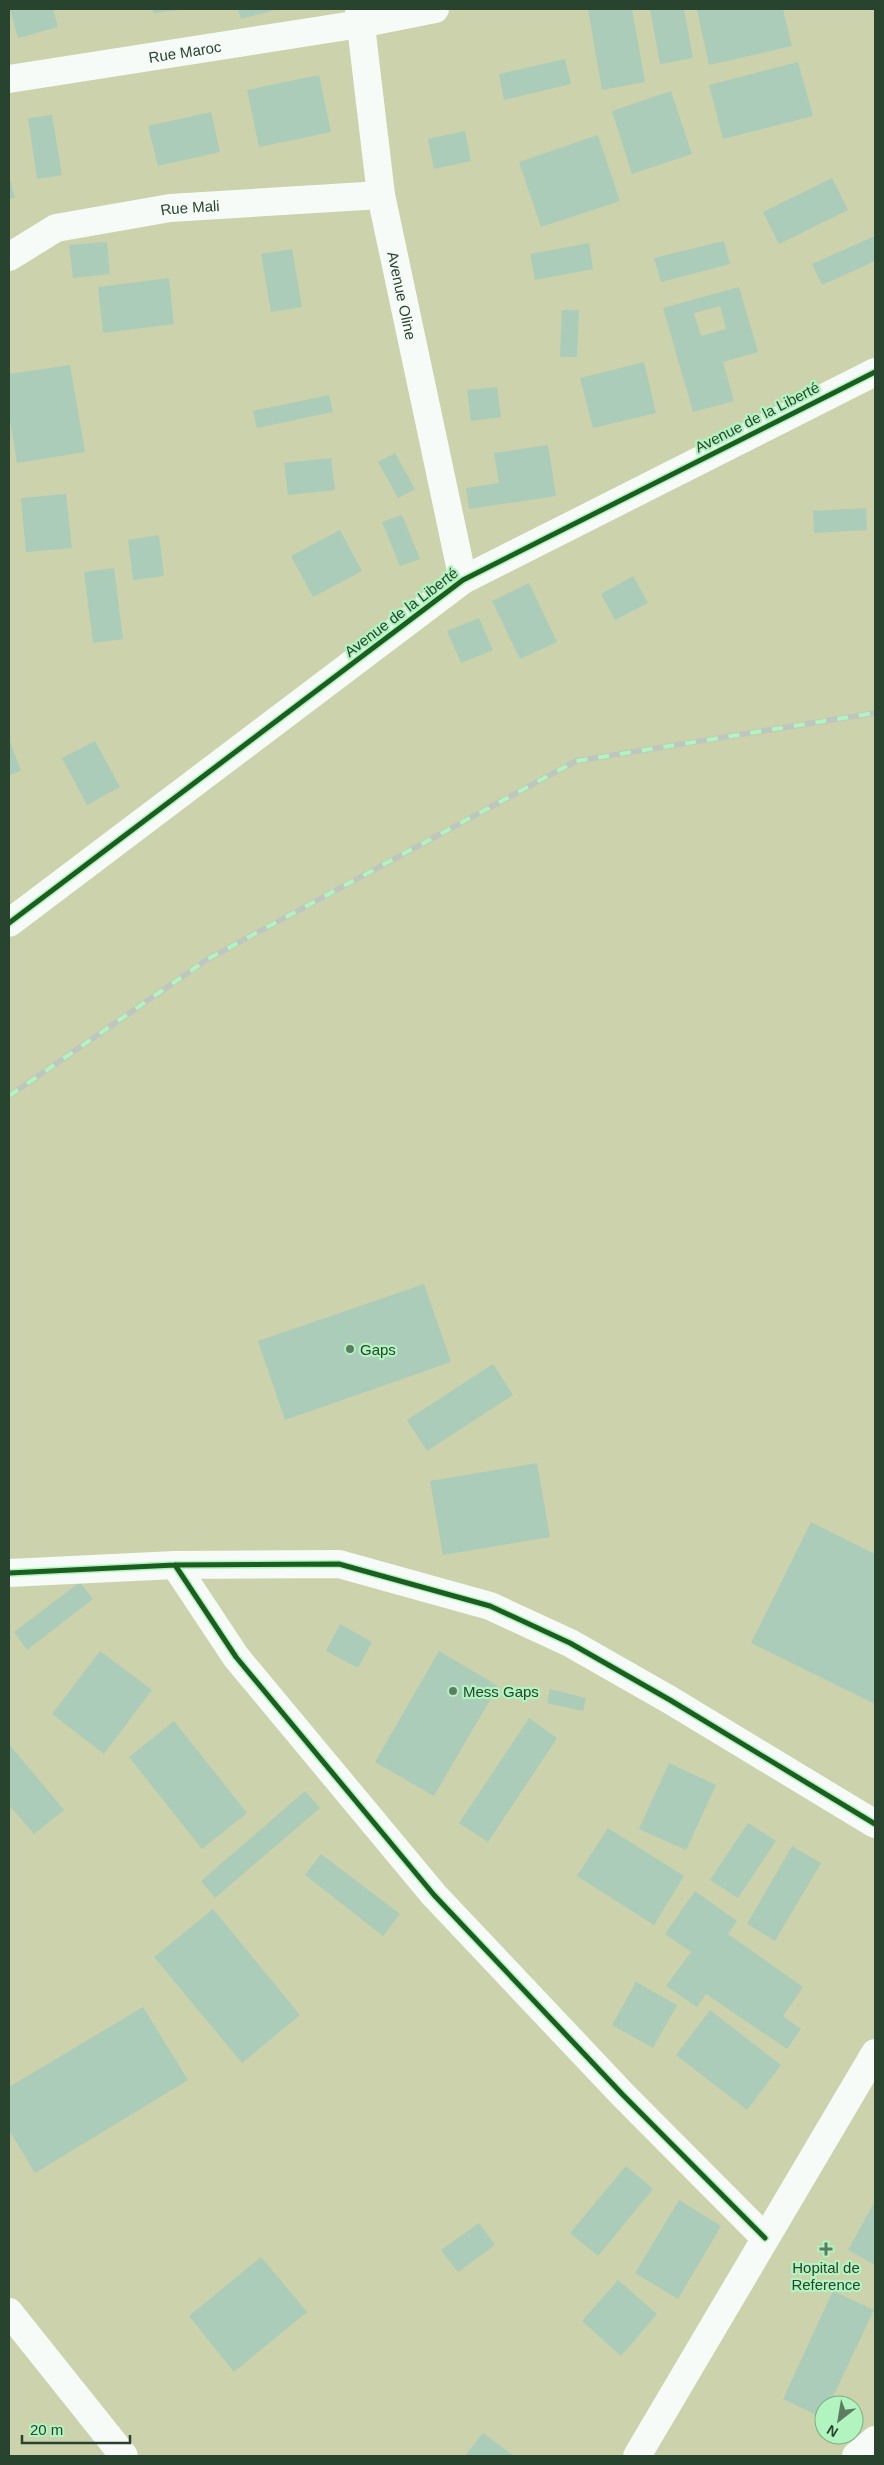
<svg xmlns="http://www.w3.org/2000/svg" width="884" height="2465" viewBox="0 0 884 2465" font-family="Helvetica,sans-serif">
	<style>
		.green { fill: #ccd2ab; fill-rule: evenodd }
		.building { fill: #acccba; fill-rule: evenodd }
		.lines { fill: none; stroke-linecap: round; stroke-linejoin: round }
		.minor { stroke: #f6fbf7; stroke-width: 28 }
		.rail-casing { stroke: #bdc6bf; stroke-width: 5.5 }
		.rail { stroke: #b1f4bf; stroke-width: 4; stroke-dasharray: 11; stroke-linecap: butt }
		.cycleway-casing { stroke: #b1f4bf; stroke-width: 8 }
		.cycleway { stroke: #1b5e20; stroke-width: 5 }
		.poi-dot { fill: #5d7c64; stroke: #b1f4bf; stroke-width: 2 }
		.labels { text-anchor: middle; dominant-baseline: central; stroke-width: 4.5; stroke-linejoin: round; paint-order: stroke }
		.street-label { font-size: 15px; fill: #28442e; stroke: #b1f4bf }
		.poi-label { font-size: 15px; fill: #28442e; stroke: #b1f4bf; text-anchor: start }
	</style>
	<rect width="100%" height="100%" fill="#c0e5c8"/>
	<path class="green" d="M9,9H875V2456H9ZM824,2405H854V2435H824Z"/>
	<path class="building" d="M10,9H53L58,27L18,38Z
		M153,9H178V10L153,13Z
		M238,9H279L241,19Z
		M588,9H632L645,82L602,90Z
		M650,9H684L693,58L660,64Z
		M783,9L792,46L709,65L697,10Z
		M565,59L571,84L504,100L499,74Z
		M798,62L813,116L723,139L709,85Z
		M319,75L331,132L259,147L247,90Z
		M671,91L692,154L632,174L612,111Z
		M211,112L220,152L158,166L148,126Z
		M52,115L62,175L37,179L28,118Z
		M465,131L471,161L434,169L428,139Z
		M598,135L620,201L541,227L519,162Z
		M9,176L15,198L9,199Z
		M832,178L848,210L779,244L763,212Z
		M875,236V261L822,285L812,264Z
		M724,241L730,264L661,282L654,258Z
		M107,242L110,274L73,278L69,245Z
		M589,243L593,269L535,280L530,254Z
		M292,249L302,307L271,312L261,254Z
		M169,278L174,324L103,333L98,287Z
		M739,287L758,352L723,362L734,401L693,412L663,308ZM720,306L726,329L701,336L694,313Z
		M562,310H579L577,357H560Z
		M644,362L656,413L593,428L580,378Z
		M70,365L85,452L17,463L9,413V374Z
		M497,387L501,417L471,421L467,390Z
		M329,395L333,412L257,428L253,411Z
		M548,445L556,496L469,509L466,488L499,483L494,453Z
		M395,453L415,489L398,498L378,462Z
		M331,458L335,490L288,495L284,463Z
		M66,494L72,548L26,552L21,498Z
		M866,508L867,530L814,533L813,511Z
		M402,515L420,559L400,566L382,522Z
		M340,530L362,571L313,597L291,556Z
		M159,535L164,576L133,580L128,540Z
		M114,568L123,639L93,643L84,572Z
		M633,576L648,603L615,620L601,594Z
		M529,583L557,642L520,659L492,601Z
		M479,618L493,650L461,663L447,631Z
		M9,739L21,771L9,775Z
		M95,741L120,787L87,805L62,758Z
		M424,1284L451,1362L285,1420L258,1341Z
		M493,1364L513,1395L427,1451L407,1420Z
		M537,1463L550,1537L443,1555L430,1481Z
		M811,1522L875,1554V1704L751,1643Z
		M80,1582L93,1599L27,1650L14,1632Z
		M340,1624L372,1642L358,1668L326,1651Z
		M100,1651L152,1690L104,1754L52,1714Z
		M439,1651L498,1686L434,1796L375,1762Z
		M550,1689L586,1698L583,1711L547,1703Z
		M529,1718L557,1738L488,1842L459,1823Z
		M174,1721L247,1813L202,1849L129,1757Z
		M9,1744L64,1810L34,1834L9,1805Z
		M669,1763L716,1785L686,1850L639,1829Z
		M305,1791L320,1808L215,1898L201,1881Z
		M748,1823L776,1841L738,1898L710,1880Z
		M608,1828L684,1876L654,1925L577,1876Z
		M792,1846L821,1863L775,1941L747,1924Z
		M321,1854L400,1914L383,1936L305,1875Z
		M695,1891L737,1921L728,1934L803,1987L783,2016L801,2029L787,2049L706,1994L697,2007L666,1986L691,1952L665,1934Z
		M213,1909L300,2015L242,2063L154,1957Z
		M636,1982L677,2005L653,2048L612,2025Z
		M143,2007L188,2080L35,2173L9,2130V2087Z
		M710,2010L781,2065L747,2110L676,2055Z
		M626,2166L653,2189L598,2256L570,2233Z
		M679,2200L721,2226L678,2299L635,2273Z
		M875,2201V2265L848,2250Z
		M479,2223L495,2245L458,2272L441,2250Z
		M261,2257L307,2312L234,2372L189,2316Z
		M618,2280L657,2314L621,2356L582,2321Z
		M833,2291L874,2310L829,2405H824L823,2418L783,2399Z
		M483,2433L514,2456H465Z"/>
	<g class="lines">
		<g class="minor">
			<path id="s1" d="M359,9L381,195L463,580"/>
			<path id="s2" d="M9,79L360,24L435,9"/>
			<path id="s3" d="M9,257L56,228L170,208L381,195"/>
			<path d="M9,923L463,580L875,372"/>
			<path d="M175,1565L236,1657L434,1895L623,2095L765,2238"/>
			<path d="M9,1573L175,1565L339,1564L490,1606L570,1643L670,1700L875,1824"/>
			<path d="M9,2312L124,2456"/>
			<path d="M637,2456L875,2053"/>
			<path d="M856,2456L875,2440"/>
		</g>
		<defs>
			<path id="rail" d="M9,1096L208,959L576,761L875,713"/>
		</defs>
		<use href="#rail" class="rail-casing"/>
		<use href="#rail" class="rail"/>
		<defs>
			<path id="cycleway" d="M9,923L463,580L875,372
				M175,1565L236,1657L434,1895L623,2095L765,2238
				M9,1573L175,1565L339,1564L490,1606L570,1643L670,1700L875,1824"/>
		</defs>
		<use href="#cycleway" class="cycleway-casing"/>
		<use href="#cycleway" class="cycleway"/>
	</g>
	<g class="poi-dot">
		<circle cx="350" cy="1349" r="5"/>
		<circle cx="453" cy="1691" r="5"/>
		<path d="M823.5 2241.5h5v5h5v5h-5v5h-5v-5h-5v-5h5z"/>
	</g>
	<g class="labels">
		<g class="street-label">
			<text stroke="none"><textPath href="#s2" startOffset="178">Rue Maroc</textPath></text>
			<text stroke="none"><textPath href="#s3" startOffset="191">Rue Mali</textPath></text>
			<text stroke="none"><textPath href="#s1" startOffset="290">Avenue Oline</textPath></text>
			<text transform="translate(757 417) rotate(-27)">Avenue de la Liberté</text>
			<text transform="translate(401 612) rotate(-37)">Avenue de la Liberté</text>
		</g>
		<g class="poi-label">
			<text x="360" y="1349">Gaps</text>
			<text x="463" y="1691">Mess Gaps</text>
			<text x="826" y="2267" text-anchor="middle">Hopital de<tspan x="826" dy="17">Reference</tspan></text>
		</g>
	</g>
	<rect width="884" height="2465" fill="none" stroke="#28442e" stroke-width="20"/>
	<g transform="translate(839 2420) rotate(211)"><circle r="24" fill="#b1f4bf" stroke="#7aae85"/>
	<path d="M0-4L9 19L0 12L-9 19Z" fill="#5d7c64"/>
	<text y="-8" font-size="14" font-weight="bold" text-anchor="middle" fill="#28442e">N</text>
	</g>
	<path d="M22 2435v8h108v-8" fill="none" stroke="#28442e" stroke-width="2.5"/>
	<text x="30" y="2435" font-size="15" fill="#28442e" stroke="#b1f4bf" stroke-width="4" paint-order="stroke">20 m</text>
</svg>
